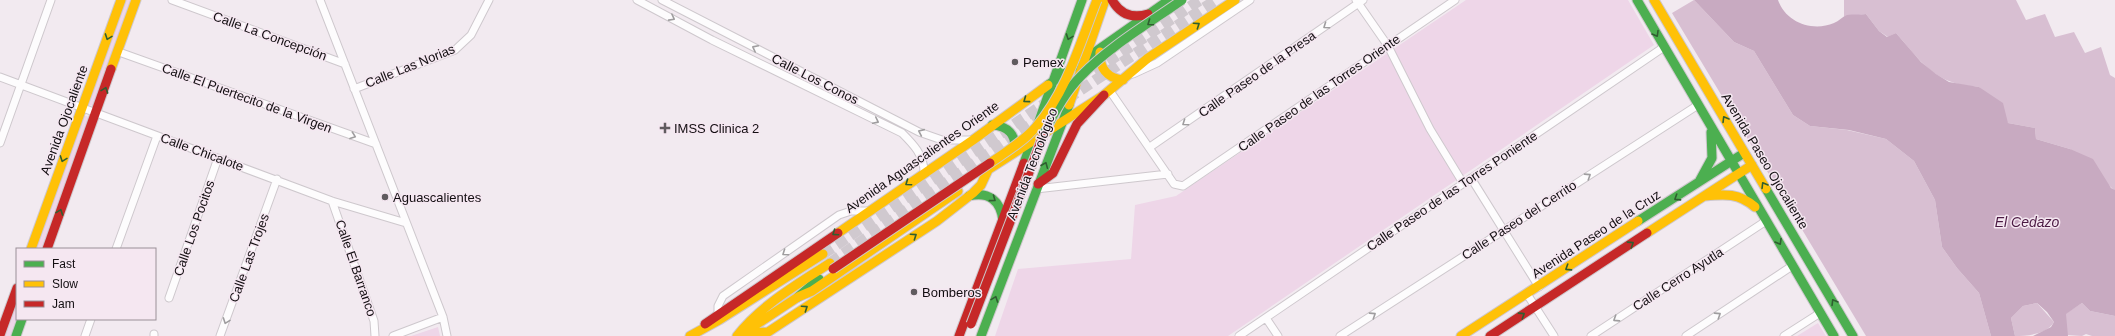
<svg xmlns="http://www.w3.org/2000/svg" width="2115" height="336" viewBox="0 0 2115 336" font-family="Helvetica,sans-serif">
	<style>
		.green { fill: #eed6e8 }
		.forest { fill: #d8bfd2 }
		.water { fill: #c8aac1 }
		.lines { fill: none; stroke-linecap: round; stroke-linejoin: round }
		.primary-tunnel { stroke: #d0c9cf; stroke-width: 11; stroke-dasharray: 11 5.5; stroke-linecap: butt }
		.street-casing { stroke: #cec8cd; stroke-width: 9 }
		.fast-casing { stroke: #cec8cd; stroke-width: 11 }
		.slow-casing { stroke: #cec8cd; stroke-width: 11 }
		.jam-casing { stroke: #cec8cd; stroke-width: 11 }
		.street { stroke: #fdfcfd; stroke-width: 7 }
		.fast { stroke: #4caf50; stroke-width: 9 }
		.slow { stroke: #ffc107; stroke-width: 9 }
		.jam { stroke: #c62828; stroke-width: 9 }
		.fast-bridge-casing { stroke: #cbc8ca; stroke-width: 11; stroke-linecap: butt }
		.slow-bridge-casing { stroke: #cbc8ca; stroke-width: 11; stroke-linecap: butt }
		.jam-bridge-casing { stroke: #cbc8ca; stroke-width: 11; stroke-linecap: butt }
		.fast-bridge { stroke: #4caf50; stroke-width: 9 }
		.slow-bridge { stroke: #ffc107; stroke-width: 9 }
		.jam-bridge { stroke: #c62828; stroke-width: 9 }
		.oneway { stroke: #9f9d9f }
		.oneway2 { stroke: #2f5e30 }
		.poi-dot { fill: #605b5f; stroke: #f5e7f1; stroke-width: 1.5 }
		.labels { text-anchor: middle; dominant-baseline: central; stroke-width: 3; stroke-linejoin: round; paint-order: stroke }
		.street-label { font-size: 13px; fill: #120e11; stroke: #f5e7f1 }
		.poi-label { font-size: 13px; fill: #120e11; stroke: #f5e7f1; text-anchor: start }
		.water-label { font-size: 14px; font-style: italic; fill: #4b1a43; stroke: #f5e7f1 }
	</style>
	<rect width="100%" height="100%" fill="#f2eaf0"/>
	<path class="green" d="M125,0H132L94,106L88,105Z
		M1466,0H1628L1654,45L1228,336H995L1018,269L1131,259L1135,205L1176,196Z
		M83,115L89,117L42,249H35Z
		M17,300V318L11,336H4Z
		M1818,323L1826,336H1797Z
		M438,327L440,336H411Z"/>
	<path class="forest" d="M1694,0L1734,42L1754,51L1793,115L1810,126L1847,130L1886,139L1914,161L1935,200L1942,247L1957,268L1979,293L1991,336H1866L1672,13Z
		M1844,0H2016L2026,20L2045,14L2055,37L2074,32L2085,53L2101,47L2110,75L2115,78V191L2070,149L2036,139L2035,128L2008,123L1979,87C1970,86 1958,85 1949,81C1926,72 1912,51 1896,33L1888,37L1879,31L1866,14L1844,17Z
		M2037,303L2054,322C2047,334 2028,336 2015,336L2011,318L2023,306Z
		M2082,303L2090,311L2115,316V336H2092L2086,334L2082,336L2067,335L2065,314Z"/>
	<path class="water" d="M1694,0H1778C1786,23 1813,32 1834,23C1839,21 1842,17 1847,15C1853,14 1860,15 1866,14L1879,31L1887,37L1896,33L1921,62L1936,74L1949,82L1979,87L2003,103L2008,123L2035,128L2036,139L2070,149L2093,159L2111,188L2115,190V316L2090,311L2082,303L2066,314L2068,336H2033L2051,327L2054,322L2047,312L2037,303L2023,306L2011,318L2015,336H1991L1979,293L1957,268L1942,247L1935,200L1914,161L1886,139L1849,130L1810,126L1793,115L1754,51L1734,42Z"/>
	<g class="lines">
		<path class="primary-tunnel" d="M1094,71L1200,0
			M1067,99L1216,0
			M823,254L1050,100
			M830,263L1040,118"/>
		<defs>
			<path id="street" d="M172,0L345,64
				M320,0L443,317L447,336
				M637,0L712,40L902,133C913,144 924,155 924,172
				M662,0L919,132L942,140H972
				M1356,0L1388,46L1430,129L1463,183
				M119,52L376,144
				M1133,74L1157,63L1250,0
				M0,77L332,201L406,223
				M354,89L455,50L471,35L489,0
				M1110,91L1174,184L1183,186L1455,0
				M0,143L51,0
				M1150,147L1363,0
				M1471,178L1539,287
				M1036,189L1168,174
				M332,201L374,321L375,336
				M116,249L157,136
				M1527,294L1554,336
				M169,298L218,158
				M718,314V306L723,296L839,215L851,211H867
				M1266,318L1278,336
				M85,336L91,319
				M154,336V334
				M220,336L277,179
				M393,336L443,317
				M1239,336L1664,47
				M1340,336L1698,105
				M1591,336L1766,221
				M1686,336L1792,266
				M1784,336L1820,313"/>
			<path id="fast" d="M1637,0L1834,336
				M1048,85L1169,0
				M992,125C1008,126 1017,135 1014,151
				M1024,163L1082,0
				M1700,180L1712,158L1711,132
				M1766,189L1853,336
				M969,196C989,191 1001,201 1003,221
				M1638,221L1744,153
				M798,297L819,279
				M16,336L22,319
				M981,336L1069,105"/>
			<path id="slow" d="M1654,0L1766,189
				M1100,52C1099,68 1107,78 1123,80
				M111,69L136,0
				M1069,105L1105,0
				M986,171L1104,95L1148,58L1235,0
				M1705,196C1725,194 1739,193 1755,207
				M838,233L973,140L1048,85
				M1647,233L1752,165
				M31,249L121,0
				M745,333L768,332L937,221L973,193L981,185L988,170
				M690,336L719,320L823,254
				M737,336C761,305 798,284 830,263
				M739,336L798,297L812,291L958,191
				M1461,336L1638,221"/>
			<path id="jam" d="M1112,0C1120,14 1132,19 1148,14
				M1038,184L1053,173L1077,124L1104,95
				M47,249L111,69
				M705,324L838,233
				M0,335L17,288
				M959,336L1024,163
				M1490,336L1647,233"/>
		</defs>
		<use href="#street" class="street-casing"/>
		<use href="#fast" class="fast-casing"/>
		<use href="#slow" class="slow-casing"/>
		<use href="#jam" class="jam-casing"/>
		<use href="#street" class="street"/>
		<use href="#fast" class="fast"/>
		<use href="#slow" class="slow"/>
		<use href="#jam" class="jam"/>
		<defs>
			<path id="fast-bridge" d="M1043,136C1053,114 1064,93 1081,76C1110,46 1148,24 1182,0"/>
			<path id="slow-bridge" d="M990,163C1006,152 1024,141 1036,127C1067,91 1080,43 1097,0"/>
			<path id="jam-bridge" d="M833,269L990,163
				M971,324L1043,136"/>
		</defs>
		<use href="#fast-bridge" class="fast-bridge-casing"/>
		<use href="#slow-bridge" class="slow-bridge-casing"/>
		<use href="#jam-bridge" class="jam-bridge-casing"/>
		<use href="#fast-bridge" class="fast-bridge"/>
		<use href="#slow-bridge" class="slow-bridge"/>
		<use href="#jam-bridge" class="jam-bridge"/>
	</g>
	<defs><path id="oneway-chevron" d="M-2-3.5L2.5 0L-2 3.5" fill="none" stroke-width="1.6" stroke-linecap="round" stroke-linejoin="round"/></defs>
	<g class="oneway">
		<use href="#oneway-chevron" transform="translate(672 18) rotate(28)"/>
		<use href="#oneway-chevron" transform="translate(1326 26) rotate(145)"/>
		<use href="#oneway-chevron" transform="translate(755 48) rotate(-153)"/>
		<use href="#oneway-chevron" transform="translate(876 121) rotate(26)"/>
		<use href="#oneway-chevron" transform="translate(1185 123) rotate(145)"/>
		<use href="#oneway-chevron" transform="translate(921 132) rotate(-156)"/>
		<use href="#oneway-chevron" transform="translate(353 136) rotate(20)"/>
		<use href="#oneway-chevron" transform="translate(1588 176) rotate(-33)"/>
		<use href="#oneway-chevron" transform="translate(785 253) rotate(145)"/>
		<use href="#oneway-chevron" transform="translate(1373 315) rotate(-33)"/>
		<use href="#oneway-chevron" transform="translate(1718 315) rotate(-33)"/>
		<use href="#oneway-chevron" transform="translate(1616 319) rotate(147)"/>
		<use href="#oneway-chevron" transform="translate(226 321) rotate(110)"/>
	</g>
	<g class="oneway2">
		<use href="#oneway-chevron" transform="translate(1150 23) rotate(145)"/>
		<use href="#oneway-chevron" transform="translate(1197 25) rotate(-34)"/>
		<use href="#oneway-chevron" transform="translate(1656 34) rotate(60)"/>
		<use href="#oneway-chevron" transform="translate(108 37) rotate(110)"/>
		<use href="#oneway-chevron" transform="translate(1069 37) rotate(110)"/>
		<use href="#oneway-chevron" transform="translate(105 90) rotate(-70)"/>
		<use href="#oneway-chevron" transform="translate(1026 100) rotate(144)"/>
		<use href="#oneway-chevron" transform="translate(1725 119) rotate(-121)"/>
		<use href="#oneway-chevron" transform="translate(63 159) rotate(110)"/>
		<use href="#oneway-chevron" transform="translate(1045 165) rotate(-68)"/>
		<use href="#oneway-chevron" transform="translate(908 183) rotate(145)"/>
		<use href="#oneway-chevron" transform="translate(1764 185) rotate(-121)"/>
		<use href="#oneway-chevron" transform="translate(1677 198) rotate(147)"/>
		<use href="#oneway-chevron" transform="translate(993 199) rotate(36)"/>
		<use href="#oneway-chevron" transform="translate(60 212) rotate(-70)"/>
		<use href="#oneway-chevron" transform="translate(835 233) rotate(146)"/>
		<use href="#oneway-chevron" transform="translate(914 236) rotate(-34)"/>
		<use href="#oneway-chevron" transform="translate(1779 242) rotate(60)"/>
		<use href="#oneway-chevron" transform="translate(1631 244) rotate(-33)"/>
		<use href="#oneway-chevron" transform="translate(1568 268) rotate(147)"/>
		<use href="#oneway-chevron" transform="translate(995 299) rotate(-70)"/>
		<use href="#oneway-chevron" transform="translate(1834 302) rotate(-121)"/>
		<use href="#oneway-chevron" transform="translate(805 308) rotate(-34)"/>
		<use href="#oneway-chevron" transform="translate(1522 315) rotate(-33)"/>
	</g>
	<g class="poi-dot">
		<circle cx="1015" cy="62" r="4"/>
		<path d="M663 122h4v4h4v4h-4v4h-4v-4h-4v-4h4z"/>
		<circle cx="385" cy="197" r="4"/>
		<circle cx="914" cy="292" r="4"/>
	</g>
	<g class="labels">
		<g class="street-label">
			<text transform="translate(270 36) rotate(20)">Calle La Concepción</text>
			<text transform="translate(410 66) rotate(-22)">Calle Las Norias</text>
			<text transform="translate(1257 74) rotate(-35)">Calle Paseo de la Presa</text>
			<text transform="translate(815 79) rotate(27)">Calle Los Conos</text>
			<text transform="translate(1319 93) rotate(-35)">Calle Paseo de las Torres Oriente</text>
			<text transform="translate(247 98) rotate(20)">Calle El Puertecito de la Virgen</text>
			<text transform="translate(64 120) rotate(-70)">Avenida Ojocaliente</text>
			<text transform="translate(202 152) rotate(20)">Calle Chicalote</text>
			<text transform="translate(922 157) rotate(-35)">Avenida Aguascalientes Oriente</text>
			<text transform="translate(1765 161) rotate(59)">Avenida Paseo Ojocaliente</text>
			<text transform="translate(1032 164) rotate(-69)">Avenida Tecnológico</text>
			<text transform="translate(1452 191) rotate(-34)">Calle Paseo de las Torres Poniente</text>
			<text transform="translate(1519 220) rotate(-33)">Calle Paseo del Cerrito</text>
			<text transform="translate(194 228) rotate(-71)">Calle Los Pocitos</text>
			<text transform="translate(1596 234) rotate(-33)">Avenida Paseo de la Cruz</text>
			<text transform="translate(249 258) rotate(-70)">Calle Las Trojes</text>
			<text transform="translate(356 268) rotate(71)">Calle El Barranco</text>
			<text transform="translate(1678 279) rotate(-33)">Calle Cerro Ayutla</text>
		</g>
		<g class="poi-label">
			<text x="1023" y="62">Pemex</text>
			<text x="674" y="128">IMSS Clinica 2</text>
			<text x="393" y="197">Aguascalientes</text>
			<text x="922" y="292">Bomberos</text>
		</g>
		<g class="water-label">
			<text x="2027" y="222">El Cedazo</text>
		</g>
	</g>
	<rect x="16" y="248" width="140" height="72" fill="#f5e7f1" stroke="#9a9097"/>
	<rect x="24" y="261" width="20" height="6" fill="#4caf50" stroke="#9a9097"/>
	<text x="52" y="268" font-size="12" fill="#120e11">Fast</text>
	<rect x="24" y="281" width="20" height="6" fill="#ffc107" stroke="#9a9097"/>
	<text x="52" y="288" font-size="12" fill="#120e11">Slow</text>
	<rect x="24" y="301" width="20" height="6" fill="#c62828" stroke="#9a9097"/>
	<text x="52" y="308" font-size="12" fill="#120e11">Jam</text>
</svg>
